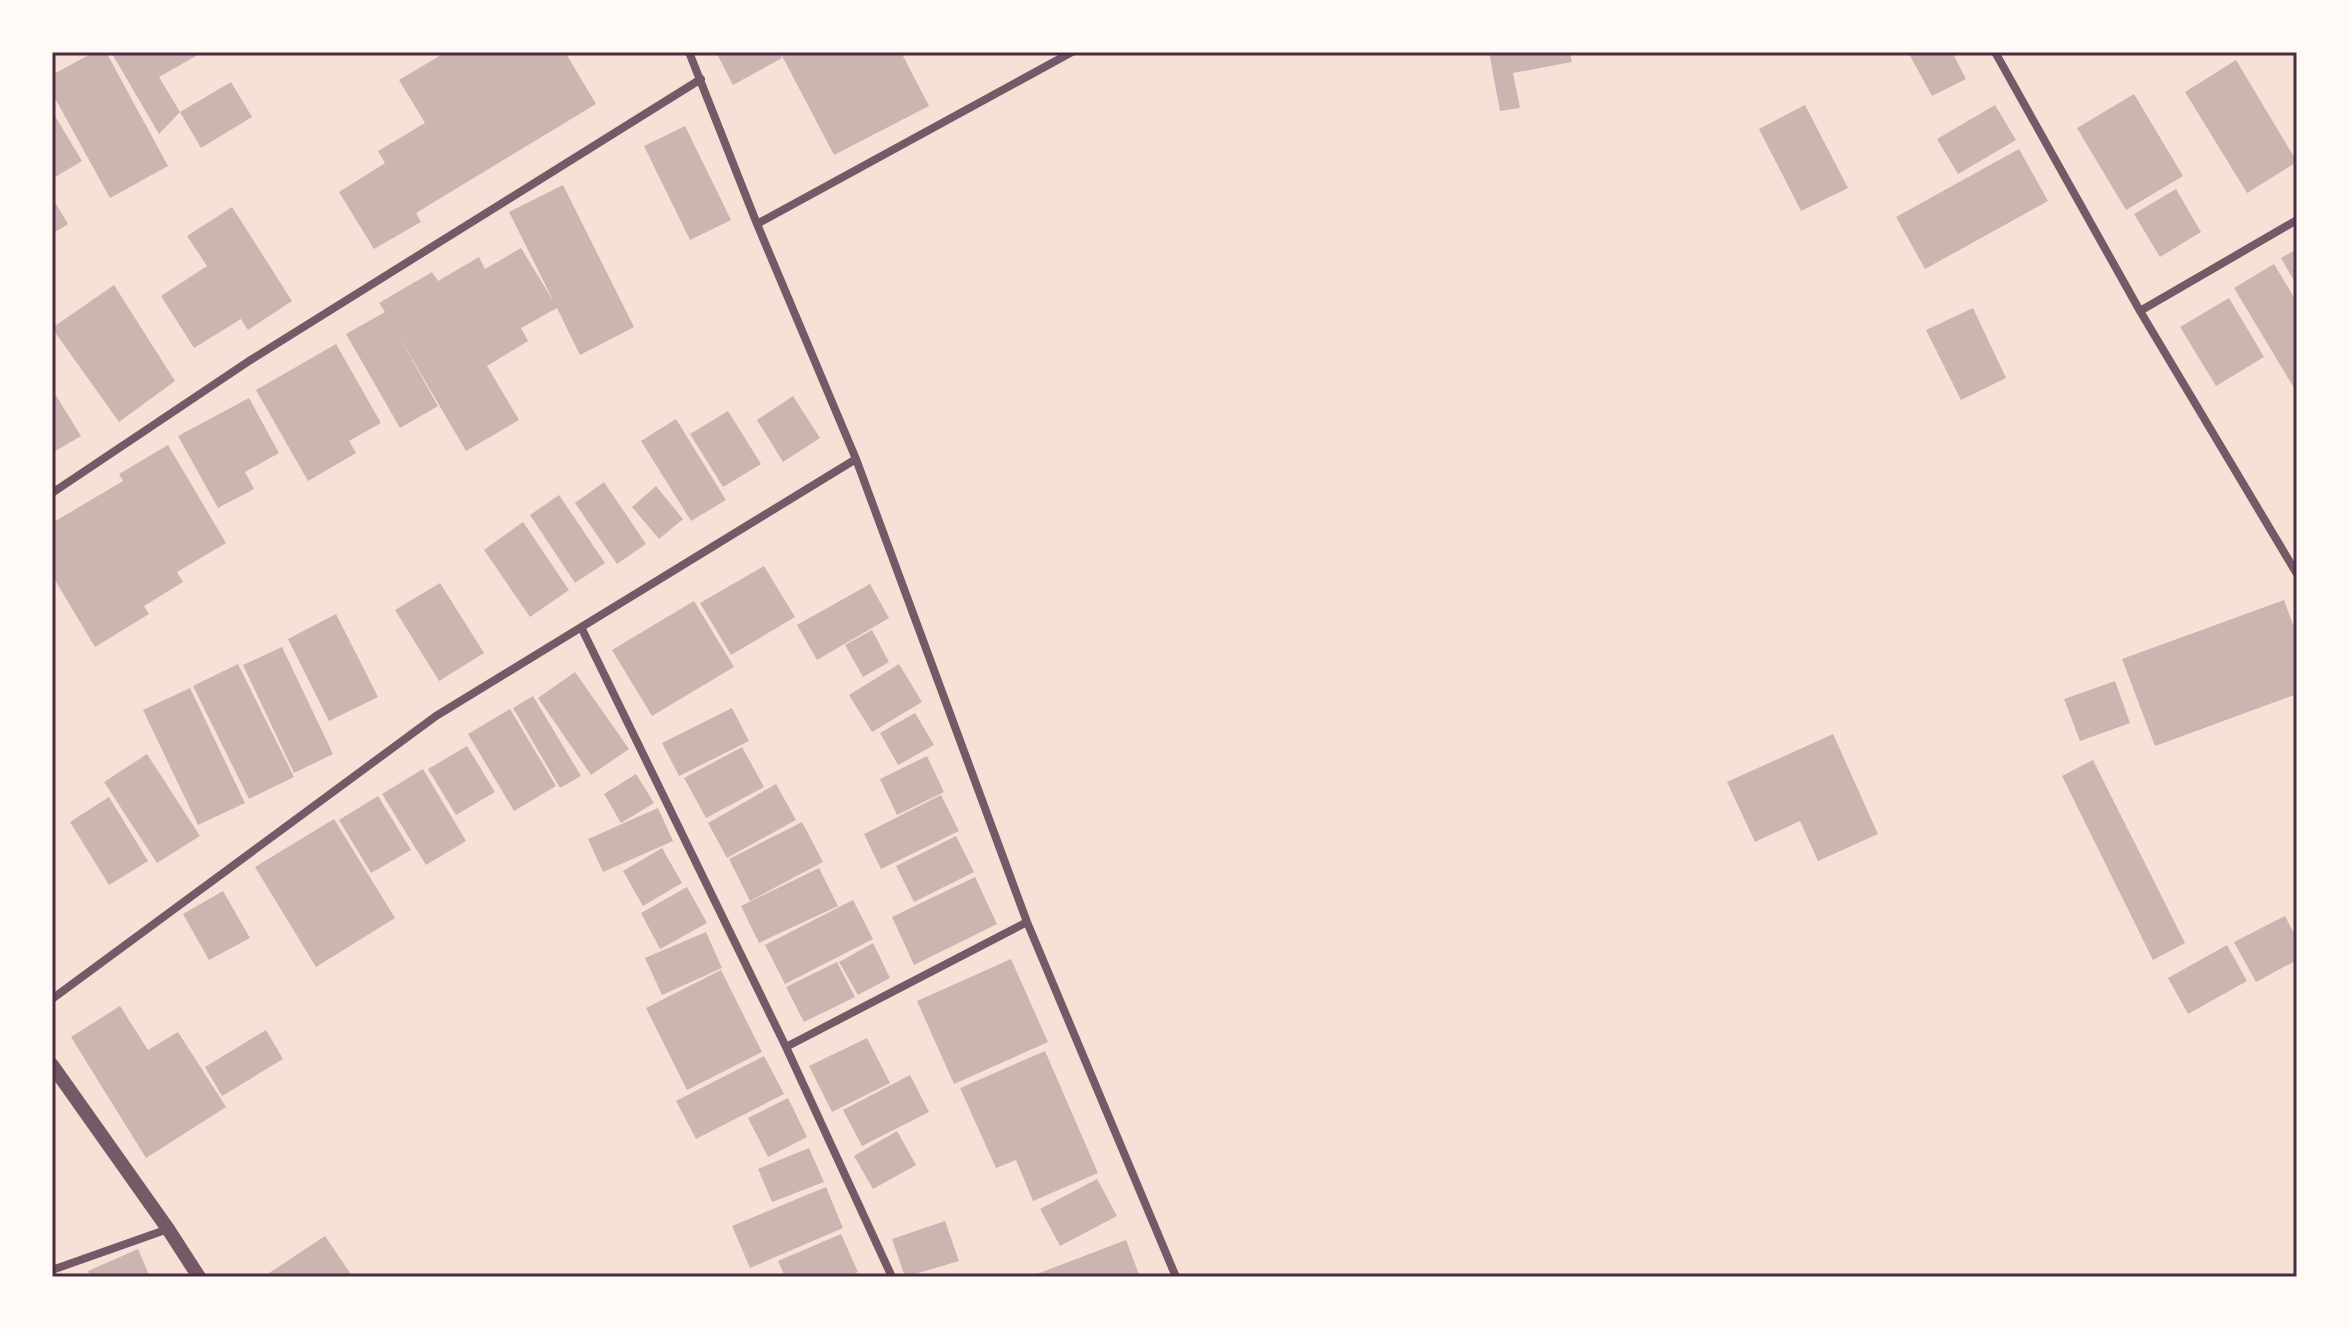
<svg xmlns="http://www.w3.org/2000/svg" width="2349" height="1329" viewBox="0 0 2349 1329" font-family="Roboto,sans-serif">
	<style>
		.building { fill: #ccb4b1 }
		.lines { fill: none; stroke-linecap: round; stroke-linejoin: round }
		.minor { stroke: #755966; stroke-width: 8 }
		.tertiary { stroke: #755966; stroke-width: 14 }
		.neatline { fill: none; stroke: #4a2c40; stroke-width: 3 }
	</style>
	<rect width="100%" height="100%" fill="#f7e1d7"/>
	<path class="building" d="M94,52H106L168,166L110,198L52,93V75Z
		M111,52H203L159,77L180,112L159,134Z
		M446,52H565L596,104L416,213L421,222L374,249L339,192L385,163L378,151L425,123L399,80Z
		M716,52H779L782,58L733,85Z
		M780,52H901L929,106L834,155Z
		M1489,52H1570L1572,62L1513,73L1520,108L1500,111Z
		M1908,52H1952L1966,79L1932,96Z
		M2236,60L2297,162L2247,193L2185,92Z
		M231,82L252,117L201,148L180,112Z
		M2134,94L2183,176L2126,210L2077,128Z
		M1805,105L1848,188L1801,211L1759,129Z
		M1995,105L2016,140L1958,174L1937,139Z
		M52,111L82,161L52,179Z
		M685,126L731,220L690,240L644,146Z
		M2019,149L2048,201L1925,269L1896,217Z
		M563,185L634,327L580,355L557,308L521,328L528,341L487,366L519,420L466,451L397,333L438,406L400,428L346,334L385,312L379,303L432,272L438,281L479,257L485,269L521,248L554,302L509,212Z
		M2176,189L2201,232L2160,257L2134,214Z
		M52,197L68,224L52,234Z
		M232,207L292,301L248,330L241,319L194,348L161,296L207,266L187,236Z
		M2297,249V286L2281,258Z
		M2274,264L2297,302V393L2234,288Z
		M114,285L175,381L119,422L52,328Z
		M2229,298L2264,357L2216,386L2180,327Z
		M1973,308L2006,378L1961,400L1926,330Z
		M336,344L381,423L349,441L356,453L308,481L256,390Z
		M52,389L81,436L52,453Z
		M793,396L820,438L783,462L757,420Z
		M249,398L279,453L245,472L254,489L218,508L178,436Z
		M728,411L761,464L723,487L690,434Z
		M676,419L726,500L691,521L641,441Z
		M168,445L226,543L177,572L183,582L144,606L149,614L95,647L52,575V523L123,481L119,474Z
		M604,482L646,544L617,564L575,503Z
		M656,486L683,519L659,539L632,507Z
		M559,495L605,563L575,583L530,515Z
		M523,522L569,590L530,617L484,550Z
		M764,566L795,617L731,655L700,603Z
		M440,583L484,653L439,681L395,610Z
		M870,584L889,618L817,660L797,625Z
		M2284,600L2297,635V694L2155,746L2122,659Z
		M694,601L734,667L652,716L612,650Z
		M336,614L378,697L329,721L288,639Z
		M872,630L889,662L863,677L845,645Z
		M282,647L333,754L294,773L243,665Z
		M238,664L294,777L249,799L193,686Z
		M899,664L922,702L872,732L849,695Z
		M575,672L629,749L591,775L538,698Z
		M2115,681L2130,723L2080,741L2064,699Z
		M190,688L245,803L198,825L143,710Z
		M533,696L581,776L560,788L513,708Z
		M732,708L749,741L679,776L662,743Z
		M510,709L556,786L514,811L468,734Z
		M915,713L934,745L898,765L880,733Z
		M1833,734L1878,834L1818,861L1800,821L1755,842L1727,782Z
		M467,746L495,792L456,815L428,769Z
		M742,747L764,787L706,818L684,778Z
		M147,754L200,836L157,863L104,782Z
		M927,756L944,792L897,815L880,779Z
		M2093,760L2185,943L2153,960L2062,776Z
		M423,769L466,841L426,865L382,794Z
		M636,774L654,803L621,823L604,794Z
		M776,784L796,820L727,858L708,823Z
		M941,795L959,831L881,869L864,834Z
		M378,796L411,850L371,873L339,820Z
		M109,797L148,861L109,885L70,822Z
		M658,808L673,841L603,872L588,839Z
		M334,819L395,918L316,967L255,867Z
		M802,822L823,862L750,901L729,859Z
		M956,836L974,872L914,902L896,866Z
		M662,848L682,883L643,906L623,871Z
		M819,868L838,906L759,943L741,906Z
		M975,877L997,924L914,965L892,917Z
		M687,887L707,923L660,949L641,913Z
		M223,891L250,938L209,960L183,914Z
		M853,900L873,939L785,984L765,945Z
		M2285,916L2297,939V960L2256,982L2234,942Z
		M706,932L722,968L662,995L645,958Z
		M873,943L890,978L858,995L839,962Z
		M2227,945L2247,981L2188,1014L2168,978Z
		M1011,959L1048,1042L954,1084L917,1001Z
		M837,962L855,997L804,1022L786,987Z
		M721,970L762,1052L687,1090L646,1008Z
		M120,1006L148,1050L178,1032L226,1107L146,1158L71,1037Z
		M266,1030L283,1059L222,1096L205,1067Z
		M867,1038L890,1083L832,1112L809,1066Z
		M1045,1051L1098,1173L1033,1201L1016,1160L996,1168L960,1088Z
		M764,1056L784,1094L696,1139L676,1101Z
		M910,1075L929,1112L862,1146L843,1110Z
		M788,1098L807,1137L768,1157L748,1118Z
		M897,1131L916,1165L873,1189L854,1156Z
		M809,1148L824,1182L772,1202L758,1169Z
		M1097,1179L1117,1216L1060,1246L1040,1209Z
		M826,1187L843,1228L750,1268L732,1226Z
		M945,1221L959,1261L905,1277L892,1239Z
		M841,1234L858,1272L847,1277H785L778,1261Z
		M325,1236L353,1277H263Z
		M1126,1240L1140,1277H1029Z
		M138,1249L150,1277H90L88,1271Z"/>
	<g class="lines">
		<path class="minor" d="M689,52L757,224L856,459L1027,922L1176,1277
			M1995,52L2140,311L2297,574
			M757,224L1072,52
			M2140,311L2297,220
			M52,493L249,361L701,79
			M581,627L786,1047L892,1277
			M52,999L436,716L856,459
			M786,1047L1027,922
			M52,1270L168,1229"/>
		<path class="tertiary" d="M52,1065L168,1229L199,1277"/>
	</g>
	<rect width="2349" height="1329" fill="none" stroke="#fffaf5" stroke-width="108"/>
	<rect x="54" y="54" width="2241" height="1221" class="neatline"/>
</svg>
